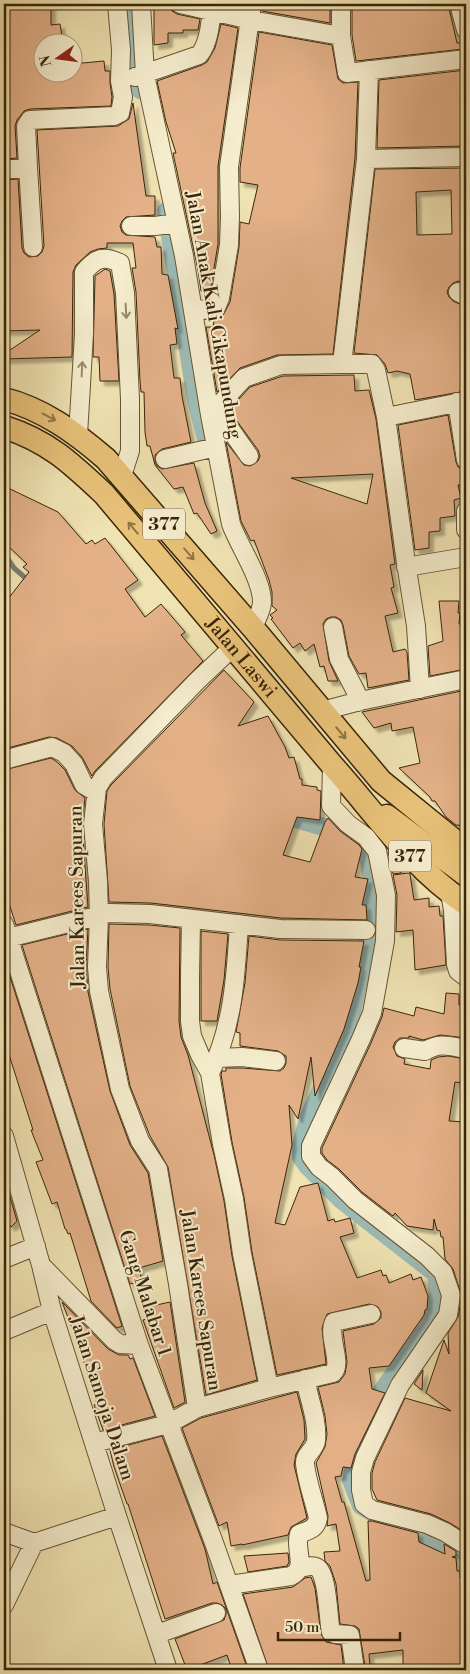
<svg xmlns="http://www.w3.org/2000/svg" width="470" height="1674" viewBox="0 0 470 1674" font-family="'Libre Bodoni',serif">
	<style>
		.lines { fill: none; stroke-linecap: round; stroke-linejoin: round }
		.stream { stroke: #768071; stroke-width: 5 }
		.canal { stroke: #9ebcb6; stroke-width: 18 }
		.building { fill: #e3b088; stroke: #392509; fill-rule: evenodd; filter: url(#shadow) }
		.minor-casing { stroke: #675433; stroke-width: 20 }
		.major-casing { stroke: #392509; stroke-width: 25 }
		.minor { stroke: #f5edcd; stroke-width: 18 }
		.major { stroke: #e8c279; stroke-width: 22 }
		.oneway { stroke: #97896b }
		.oneway2 { stroke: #907441 }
		.labels { text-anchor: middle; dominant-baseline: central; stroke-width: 4; stroke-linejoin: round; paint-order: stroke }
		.shield { fill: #f5edcd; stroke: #716144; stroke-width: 1 }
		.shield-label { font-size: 18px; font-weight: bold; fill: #392509 }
		.street-label { font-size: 19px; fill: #392509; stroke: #f5edcd }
	</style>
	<defs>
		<filter id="shadow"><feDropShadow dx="4.5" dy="4.5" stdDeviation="1" flood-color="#0004"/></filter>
	</defs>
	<rect width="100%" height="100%" fill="#f0e3b2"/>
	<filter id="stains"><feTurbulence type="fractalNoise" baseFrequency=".004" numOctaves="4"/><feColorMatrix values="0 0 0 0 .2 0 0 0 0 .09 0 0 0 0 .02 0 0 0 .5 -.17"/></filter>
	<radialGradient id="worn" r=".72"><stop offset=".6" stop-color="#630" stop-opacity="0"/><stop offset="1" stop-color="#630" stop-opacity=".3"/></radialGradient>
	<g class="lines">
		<path class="stream" d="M4,553L14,568L30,582"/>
		<path class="canal" d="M129,4L135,65L140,90
			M166,211L196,400L209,451
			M275,813L341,832L363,845L369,861L373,889L370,929L352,1012L343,1041L309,1116L301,1144V1157L308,1167L341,1200L436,1274L438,1295L429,1325L374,1402L357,1445L351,1480L361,1506L395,1525L466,1552"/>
	</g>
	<path class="building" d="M4,4H51V25L60,24L63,42H42V72H72V64L104,61L105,71H110V83L112,97L111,106L30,109L24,111L17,120L15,126L17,158L4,159Z
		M262,4H330V23L262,11Z
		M352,4L390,6V4H448L457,43H462L463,49L356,61L352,35Z
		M154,5L170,6L172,11L177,14L200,19L198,30H183V33H168V43L154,45Z
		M221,24L238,28L218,166V244L210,292L201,291L198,270L173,153H176L166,122L157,81L202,65L207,62L215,48Z
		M259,32L332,45L338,79L343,83L358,82L355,158L333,354L277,355L240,368L217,392L206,327H213L214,321L221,319L230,302L239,247L240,222L249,224L258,185L240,182V168Z
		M466,70V146L377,148L379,80Z
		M133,103L146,196H155V215L126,217L122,221L120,226L122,232L126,235L155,237L157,247H161L162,274L168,275L178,329L175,328L177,344L170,345L174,378H180L182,396L191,442L162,449L155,455V461L157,466L162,469L194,463L205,503L217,531L211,534L197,513L194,514L183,487L174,489L155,465L150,446H147L145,432L144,392H141L140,381L136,292L132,268H136L133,243H107V248L98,249L90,252L76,265L73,272L72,357L4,359V354L40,330L4,331V180L18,179L22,248L24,253L29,257L38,256L42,252L44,246L37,130L118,126L129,119Z
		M466,168V274H462L463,283L458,281L453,283L449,287L447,292L449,297L453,301L466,307V391L415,400L410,374L397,371L388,373L385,364L377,355L354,353L375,169ZM451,190L452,234L417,235L416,192Z
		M105,269L110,271L114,294L119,381H100L99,357H93L95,276Z
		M354,375L355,391L369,390L376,419L395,564L390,565L394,587L391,588L398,613L385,616L393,652L405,649L407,652L409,680L368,688L366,673L359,674L349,656L343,625L341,620L336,617H331L326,619L323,624L329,661L338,681H328L324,666L320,667L314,644L305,651L300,643L293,648L271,619L273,618L270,615L277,610L272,606V592L269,580L254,540L251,541L241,521L226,442L244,465L250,466L258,461L260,456L258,450L229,410L250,387L283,376ZM373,474L367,504L291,478Z
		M448,415L456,462L458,467L466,470V484L458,485L461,498L454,500L455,516L440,518V531L429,532V548L415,550L398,425Z
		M4,486L58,512L86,544L92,540L95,544L105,538L138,580L125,589L145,617L161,604L185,632L181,635L203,661L95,771L92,776L82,757L72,746L57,738L49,737L4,749V604L29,572L23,567L27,564L6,544L9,540L4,534Z
		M439,601H459L458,613H460L459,624H461V637L466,636V669L430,676L428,646L443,641Z
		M224,670L254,702L238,726L268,716L285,747L289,758L294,757L300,779H302V785L317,787V790L321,791L320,820L297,817L283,855L310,862L325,822L328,818L340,831L359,845L362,849L355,877L368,879L362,905H366L367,920L281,918L151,903L109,902L104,824L107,791L111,785Z
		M466,690V826L456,825L446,817L435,801H432L430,797L399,768L420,763L413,727L392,731L391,723L374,728L362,712Z
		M51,758L57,762L65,770L75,790L85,798L82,825L88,907L16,925L4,888V770Z
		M388,851L400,864L401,873L393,874Z
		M408,873L410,874L414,900L429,898V907L439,906L440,916H443L446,965L415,970L413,930L396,932L397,895L393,875Z
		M109,924L149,925L180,928L179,1021L181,1037L188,1055L214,1155L224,1201L232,1256L257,1380L206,1395L168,1167L150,1136L130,1086L110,989L108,967Z
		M88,929L86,967L88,992L110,1091L130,1145L148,1173L163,1261L139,1268L142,1281L130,1284L22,945Z
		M201,931L228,934L224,980L217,1021H201Z
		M249,936L280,940L364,941L359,967H361L358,983L344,1029L315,1096L311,1057L298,1119L289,1105L292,1145L275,1223L285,1225L300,1187L318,1183L328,1221L334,1219L335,1222L350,1218L354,1233L340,1237L357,1278L381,1270L383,1276L386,1275L389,1283L411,1274L413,1280L421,1277L428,1296L427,1309L425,1310L424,1315L389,1366L369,1368L372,1389L385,1393L355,1454L351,1468L343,1467L341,1476L335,1477L342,1502H344L366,1581L370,1580L368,1521H372L418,1533L419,1542L445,1554L444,1544L456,1551V1556L452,1557L456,1558L457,1571H460V1578H465L466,1586V1670H403V1650L369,1654L370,1666H365L359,1629L355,1626L340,1624L336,1584L330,1566L325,1561L324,1552L340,1551L336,1524L327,1526L328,1516L316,1463L325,1447L327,1434L325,1416L318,1387L339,1382L345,1374L347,1362L343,1331L374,1324L381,1318V1312L378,1307L369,1304L327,1314L322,1328L326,1364L277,1375L252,1252L244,1197L232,1142L221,1074L222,1071H226V1068H242L280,1071L284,1068L286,1063V1056L278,1051L240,1046V1033L236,1032L245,983Z
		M4,958L122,1326L117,1328L91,1301L70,1233L68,1234L66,1229H65L57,1202L52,1204L36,1162L43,1160L31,1130H33L4,1039Z
		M446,993L459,994V1005L466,1007V1038L440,1035L423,1040L409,1036V1038H400L395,1042L393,1047L397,1056L405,1059L404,1064L430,1069L431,1060L438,1057L448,1056L465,1059L463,1083L455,1082L449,1121L466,1122V1533L450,1523L431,1514L377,1500L372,1489V1473L375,1462L405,1398L451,1411L426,1393L444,1340L449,1354L448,1333L458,1317L462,1297L453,1269L445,1259L443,1237H441L440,1231L437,1230L434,1219L433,1230L407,1226L395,1213L393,1216L362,1192L339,1169L327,1160L322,1153V1148L371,1043L382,1017L384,1008L414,1016L416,1007L444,1014Z
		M4,1180H5L17,1221L11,1227L4,1220Z
		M62,1302L108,1349L119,1355H128L130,1359L133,1358L155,1416L103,1430L94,1405L97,1404L78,1343Z
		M170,1302L185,1402L174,1408L143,1320L155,1316L152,1306Z
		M423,1370L422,1390L414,1384Z
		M297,1392L304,1420L305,1439L296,1454L294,1465L307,1518L291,1527L288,1535L242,1545V1544L231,1546L227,1522L219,1526L182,1428L201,1418Z
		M162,1436L205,1549L213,1584L217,1582L248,1670H232L227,1655L187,1670L175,1639L224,1620L226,1614V1609L222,1605L217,1603H212L165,1619L128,1504H127L114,1467L110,1450Z
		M288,1553L289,1562L287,1566L248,1572L244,1556Z
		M311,1577L315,1588L321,1634L326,1642L341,1645L344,1670H299L298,1665L279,1670H269L243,1594L293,1587L305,1578Z"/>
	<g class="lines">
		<defs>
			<path id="minor" d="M141,4L145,75L184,256L210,415L231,524C239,546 262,579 262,602C262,610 256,620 253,628
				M180,4L251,20L341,36L347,73L466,59
				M341,4V36
				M459,4L466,30
				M135,77L199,55C209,44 212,18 211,4
				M366,159L369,70
				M28,167L33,247
				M4,170L28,167L26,126L30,120L114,116L120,113L123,97L120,81L121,50L117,4
				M131,226H155L177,223
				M458,292L466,296
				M193,309L215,310L220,298L229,245L230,217L229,167L252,4
				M342,364H372L376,370L386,417L406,563L416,626L420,689
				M457,402L466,460
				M216,409L249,456
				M210,415L244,378L281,365L342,364L366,159L466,157
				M386,417L466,401
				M78,435L84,334V272C96,258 103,255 120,263L125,293L130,399V451L122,476
				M165,459L216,447
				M466,511V530
				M406,567L466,557
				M333,627L339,659L356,692L358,702
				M322,711L360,701L466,679
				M4,760L52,747L64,753L74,764L84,785L96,792
				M332,765L331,806L348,824L366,837L377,851L386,895L385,941L372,1013L361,1039L311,1146V1156L319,1167L332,1177L355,1200L427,1256L443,1272L451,1295L448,1315L400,1385L365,1458L361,1472V1490L364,1504L372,1510L427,1524L445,1532L466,1545
				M450,893L453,910L456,964L458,971L466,977
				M191,919L190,977V1021L192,1036L200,1055L210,1073L222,1144L234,1199L242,1254L269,1388
				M4,924L139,1345L213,1540L259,1670
				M4,939L109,913L150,914L280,929L366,930
				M404,1048L425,1051C440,1042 449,1046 466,1049
				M217,1058L242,1057L276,1061
				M210,1073C233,1027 236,975 239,924
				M4,1136L41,1265L52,1311L117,1516L168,1670
				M4,1259L36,1246
				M41,1265L114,1340L120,1344L139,1345
				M4,1331L52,1311
				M197,1408L178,1284L158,1169L140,1141L120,1089L99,991L97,967L99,917L98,881L93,824L97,788L103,778L197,681L233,647
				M94,1443L168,1424L197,1408L269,1388L333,1373C343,1363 327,1336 334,1322L371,1314
				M4,1532L34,1543L117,1516
				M300,1568C305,1567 312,1565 316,1567C328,1571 328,1620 331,1632L335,1634L350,1635L355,1670
				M229,1585L291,1576C308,1568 294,1549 299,1534C308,1530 316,1530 318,1518C314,1500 307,1482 305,1464C304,1454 315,1450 316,1441C318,1421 309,1399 305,1379
				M4,1605L34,1543
				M157,1634L216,1613"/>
			<g id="major">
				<path d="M4,399C43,409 76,433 106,459L253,628L381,781L466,850"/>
				<path id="s1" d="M4,427C48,441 71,463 104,494L332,765C375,813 412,868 466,904"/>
				<path d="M387,816L466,875"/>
			</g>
		</defs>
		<use href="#minor" class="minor-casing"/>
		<use href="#major" class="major-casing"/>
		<use href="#minor" class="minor"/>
		<use href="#major" class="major"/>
	</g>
	<defs><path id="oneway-shaft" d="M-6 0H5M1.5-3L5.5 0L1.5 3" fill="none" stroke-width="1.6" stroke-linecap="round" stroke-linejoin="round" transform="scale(1.25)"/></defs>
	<g class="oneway">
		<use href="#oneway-shaft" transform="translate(126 311) rotate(87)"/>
		<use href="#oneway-shaft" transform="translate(82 369) rotate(-87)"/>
	</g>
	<g class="oneway2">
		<use href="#oneway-shaft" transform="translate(49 417) rotate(28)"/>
		<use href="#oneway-shaft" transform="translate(133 528) rotate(-130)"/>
		<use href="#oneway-shaft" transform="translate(189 554) rotate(49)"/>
		<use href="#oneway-shaft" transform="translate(341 733) rotate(50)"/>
	</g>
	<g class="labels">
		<g class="shield">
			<rect x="143" y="508.5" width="42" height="31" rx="4"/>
			<rect x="389" y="840.5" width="42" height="31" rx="4"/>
		</g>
		<g class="shield-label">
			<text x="164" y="524">377</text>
			<text x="410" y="856">377</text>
		</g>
		<g class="street-label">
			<text transform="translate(214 315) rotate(80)">Jalan Anak Kali Cikapundung</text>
			<text stroke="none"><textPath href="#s1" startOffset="335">Jalan Laswi</textPath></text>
			<text transform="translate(77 897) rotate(-91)">Jalan Karees Sapuran</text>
			<text transform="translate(145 1293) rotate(72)">Gang Malabar 1</text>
			<text transform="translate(201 1300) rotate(81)">Jalan Karees Sapuran</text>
			<text transform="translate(102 1398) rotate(72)">Jalan Samoja Dalam</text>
		</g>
	</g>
	<rect width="470" height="1674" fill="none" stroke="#f0e3b2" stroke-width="20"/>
	<rect x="5" y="5" width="460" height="1664" fill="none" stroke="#392509" stroke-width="2.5"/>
	<rect x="10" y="10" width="450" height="1654" fill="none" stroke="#392509"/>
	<g transform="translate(58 58) rotate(256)"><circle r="24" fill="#f5edcd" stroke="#aa9d7f"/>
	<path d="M0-4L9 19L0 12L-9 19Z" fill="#8f2418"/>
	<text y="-8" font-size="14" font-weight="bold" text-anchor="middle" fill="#392509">N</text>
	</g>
	<path d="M278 1632v8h122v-8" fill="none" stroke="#392509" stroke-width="2.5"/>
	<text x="285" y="1632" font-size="15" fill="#392509" stroke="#f5edcd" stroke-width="4" paint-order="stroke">50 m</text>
	<rect width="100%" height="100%" filter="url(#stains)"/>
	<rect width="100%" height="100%" fill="url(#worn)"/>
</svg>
